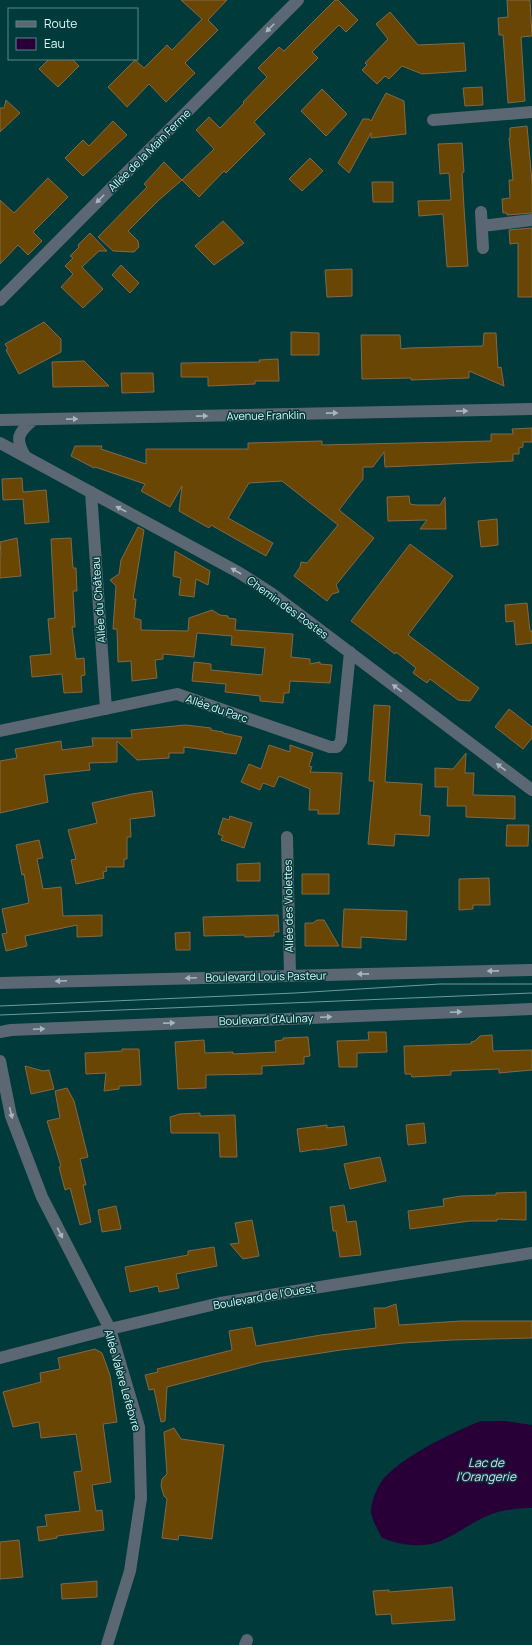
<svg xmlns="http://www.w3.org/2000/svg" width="532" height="1645" viewBox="0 0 532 1645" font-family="Manrope,sans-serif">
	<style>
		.water { fill: #280037 }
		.building { fill: #6a4605; stroke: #816949 }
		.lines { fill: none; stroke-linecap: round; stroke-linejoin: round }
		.minor { stroke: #5c6774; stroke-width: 12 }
		.tram { stroke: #709a9a; stroke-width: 1 }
		.oneway { fill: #a5b8be }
		.labels { text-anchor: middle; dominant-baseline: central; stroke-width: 3; stroke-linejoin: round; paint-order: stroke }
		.street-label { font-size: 11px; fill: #e0fbfa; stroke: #003a3a }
		.water-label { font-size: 12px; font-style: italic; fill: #edd4f8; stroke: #003a3a }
	</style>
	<rect width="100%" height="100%" fill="#003a3a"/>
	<path class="water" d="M481,1421H505L532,1425V1508C518,1508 500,1510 487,1516C473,1522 461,1531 447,1538C427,1549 403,1546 382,1538C379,1532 370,1516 371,1510C372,1498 379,1482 388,1474C411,1452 452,1433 481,1421Z"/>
	<path class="building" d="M181,0H227L208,20L218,30L185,63L195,73L166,102L149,84L127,107L108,87L135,60L144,68L167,45L172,50L202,19Z
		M335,0H338L358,20L346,32L339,25L312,52L318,58L254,122L265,134L226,173L224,171L199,197L182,180L214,149L196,130L209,117L220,128L244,103L243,102L267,77L258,68L279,47L284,51Z
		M507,0H530L532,36L521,37L525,101L508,103L503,35H499L498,18L508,17Z
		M390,12L418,45L464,43L466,71L422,74L402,66L389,79L385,76L377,84L362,70L367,65L365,63L388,39L376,24Z
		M49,59H72L79,66L58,87L39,69Z
		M482,87L483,105L465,106L463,88Z
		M322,89L347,114L326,136L301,111Z
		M386,93L404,101L406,134L371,138V133L349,173L338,163L363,119H369L371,121Z
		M6,100L20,113L0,132V108H4Z
		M113,121L127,135L83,176L65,158L83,140L89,146Z
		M527,126L532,182V213L507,215V213H503L502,199L510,198L509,180H513L509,138H510V128Z
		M462,143L464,172L462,173L464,208L468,266L447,267L443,214L419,216L418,201L451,200L449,173L440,174L438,144Z
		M310,158L323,171L302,191L289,179Z
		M164,162L182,180L159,200L128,231L138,241L139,247L134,252L113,251L98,237L147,187L144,184Z
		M48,178L68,197L33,232L42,241L28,255L18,245L0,264V200L14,213Z
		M372,182H393V202H373Z
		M223,221L244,243L214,265L195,246Z
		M532,228V297H518V243L510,244L509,230Z
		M90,233L107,251H99L82,267L103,289L83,308L61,287L73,274L65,266L73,258L70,256L79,247L78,245Z
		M121,265L139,283L130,293L112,275Z
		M352,269V296L327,297L325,270Z
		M44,322L61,339V352L19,374L6,350L8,349L5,344Z
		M291,332L319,333V355H291Z
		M484,333H496L498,368L501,367L504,386L469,371V378L411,380V378L362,379L361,335H400L401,349L408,348L483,346Z
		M278,359L279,381H255V384L208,386V377H181V363L260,362L259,360Z
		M84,361L109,386L53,387L52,362Z
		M121,373H153L154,392L122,393Z
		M532,428V442H523V447L519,448V454H513V461L385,467L384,452L373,467H363V479L339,510L374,538L336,585L339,592L332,594L327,601L294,576L300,567L301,562L307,563L338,525L282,481L249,483L228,518L273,543L266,556L211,525L209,528L179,511L182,486L170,507L141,491L145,484L95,467L94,468L71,456L75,446H102L101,449L146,464V449H248V443L322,441V445L491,441V434H513L512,429Z
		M22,478L23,492L46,490L49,522L25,524L23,499L3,500L2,479Z
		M409,496L410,504L416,505H440L445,497L446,529H420L427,520L388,521L387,497Z
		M497,519L498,545L481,547L478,521Z
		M138,527L144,530L133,599H136L134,618L141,620V630L188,631L189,618L212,610L220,615L228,616V618L236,619L235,630L293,634L291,657L310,659V664L320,662V664L332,665L330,683L290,681L289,693H284L283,703L260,701V696L225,692L226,684L192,681L194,662L211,664V670L262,675L265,648L231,645L232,636L197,633L194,657L163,654V659L155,660L157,678L132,681L131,661L118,662L117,629H113L116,586L110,580L119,574L121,560Z
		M17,538L21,576L0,578V555L1,554L0,542Z
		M71,538L73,568H76L77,591H73L75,627H72L76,659L84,658L85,675L81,676L82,692L64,693L62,674L32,677L30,656L51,654L48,619L55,618L51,539Z
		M410,544L453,576L408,635L479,688L470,701L458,700L430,679L427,683L413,673L416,668L396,652L395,654L351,621Z
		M175,551L210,571L208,585L196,579L194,597L179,595L181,578L173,576Z
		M527,603L530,631H532V643L516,645L514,621L506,622L505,605Z
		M374,705L390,706L385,782L422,784L420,815L430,816L429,836L395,834L394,846L368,844L374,781H369Z
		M509,709L532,727V738L523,749L495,727Z
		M186,725L211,728V730L223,732V733L242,737L236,754L184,747V753H169V758L137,760L117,741V762L89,763L90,770L44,775L48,802L0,813V761L17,758L15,749L61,741L62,750L93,746L92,738H132L131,730Z
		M269,745L290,752V745L313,753L309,766L312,767L310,772L342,773L339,814H318V810H309L310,789L279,776L274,787L263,783L260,790L241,782L249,764L261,769Z
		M466,753L465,773H474L473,795L515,796V819L466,817V806H447L448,787H435V768L453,769Z
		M152,791L155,816L130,819L131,837H127V859H124V867H106L107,871L103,872L104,878L76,884L71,860L76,859L68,830L97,823L92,803L132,794Z
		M230,816L252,823L244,848L221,840L223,836L218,834L223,818L229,820Z
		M507,825H529L528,846H506Z
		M39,840L43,858L37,859L43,889L61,887L63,916L102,915V936L77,937V925L25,936L27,946L6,951L2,934L7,933L2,909L29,903L24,874L22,875L16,845Z
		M260,863V881H237V864Z
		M302,874H329V894H302Z
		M489,878L490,905H473V909L459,910V879Z
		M344,909L407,911L406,940L361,937V948L342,947Z
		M278,915L279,932H274V936L245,937L244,935L204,936L203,917Z
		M317,920H324L339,946H305V923H313Z
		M190,932V950H176L175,933Z
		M368,1032H386L387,1052L357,1053V1067H339L337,1041L369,1040Z
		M492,1035L493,1051L532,1050V1070L499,1073V1069L451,1071V1075L412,1077L411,1074H405L404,1046L471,1044V1042L475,1041L480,1036Z
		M308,1037L310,1056L304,1057V1064L262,1066V1074L206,1075V1088L178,1089L175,1042L204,1040L205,1053L233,1052V1054L276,1052L275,1041L283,1040V1038Z
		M122,1049H139L141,1085L119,1086V1089L104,1091L106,1073L86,1074L85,1053L122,1051Z
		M25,1066L43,1071L49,1070L54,1089L31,1094Z
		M67,1088L74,1101L88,1157L80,1159L86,1185H83L91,1222L80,1225L70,1188L65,1190L59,1167L61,1166L47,1121L60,1118L55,1091Z
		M200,1113V1116L235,1115L237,1157H220L219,1133H171L170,1117L180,1114Z
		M424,1123L426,1143L408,1145L406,1125Z
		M327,1125V1128L344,1126L347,1145L317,1150V1149L300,1152L297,1129Z
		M380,1157L386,1181L350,1189L344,1164Z
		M526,1192V1220L497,1219V1221H470L410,1229L408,1211L444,1206L443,1199L461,1196L496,1195V1193Z
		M344,1205L347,1222L356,1221L361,1255L340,1257L336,1231H333L330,1207Z
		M116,1206L121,1229L102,1232L98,1210Z
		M252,1220L259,1256L243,1259L230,1244L239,1243L235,1223Z
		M214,1247L217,1266L176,1274L179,1288L159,1292L158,1286L130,1292L125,1267L188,1255V1251Z
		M396,1304L399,1325L461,1321H532V1338L452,1340L403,1343L341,1350L263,1362L167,1387L165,1421L161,1422L154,1389L149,1390L145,1375L158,1372L157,1369L232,1350L229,1331L252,1327L256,1346L321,1335L376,1328L374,1308H385Z
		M95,1349L102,1353L110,1375L117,1422L103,1424L111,1482L92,1485L96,1511L102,1510L104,1530L57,1536V1538L39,1541L37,1527L47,1526L45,1515L80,1511L74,1472L82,1471L76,1434L41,1438L39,1422L13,1427L3,1392L41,1382L40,1373L60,1369L58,1358Z
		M174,1428L181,1439L224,1445L212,1539L179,1535L178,1540L162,1538L167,1499L164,1496L161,1486L162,1479L167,1474L164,1432Z
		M19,1540L23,1577L0,1579V1542Z
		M97,1581V1597L62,1599L61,1584Z
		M452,1587L455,1620L392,1624L391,1614L376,1615L373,1591L389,1590V1592Z"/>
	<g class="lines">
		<path class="minor" d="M433,120L532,112
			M481,212L483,248
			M482,226L532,220
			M0,300L298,0
			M0,420L532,409
			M0,443L238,572L271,593L532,790
			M25,456C14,438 19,432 33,420
			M91,492L106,709
			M0,731L177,694L330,747H337L341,741L350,652
			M287,837L290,975
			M0,983L532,970
			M0,1032L11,1030L532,1009
			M0,1061L11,1116L42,1197L110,1329L139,1427L141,1498L130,1571L107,1645
			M0,1358L110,1329L220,1303L532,1253
			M245,1645L247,1640"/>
		<path class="tram" d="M0,1006L295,993L440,984H532
			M0,1015L532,993"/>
	</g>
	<defs><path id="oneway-solid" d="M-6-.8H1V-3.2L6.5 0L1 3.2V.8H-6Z"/></defs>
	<g class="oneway">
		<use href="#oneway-solid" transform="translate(270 28) rotate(135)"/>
		<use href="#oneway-solid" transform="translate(100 199) rotate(135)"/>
		<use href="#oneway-solid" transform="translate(462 411) rotate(-1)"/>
		<use href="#oneway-solid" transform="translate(332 413) rotate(-1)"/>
		<use href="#oneway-solid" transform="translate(202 416) rotate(-1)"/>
		<use href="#oneway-solid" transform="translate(72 419) rotate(-1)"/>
		<use href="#oneway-solid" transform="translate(121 509) rotate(-152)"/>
		<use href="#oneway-solid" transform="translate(236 571) rotate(-150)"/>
		<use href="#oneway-solid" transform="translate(397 688) rotate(-143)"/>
		<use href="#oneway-solid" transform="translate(501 767) rotate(-143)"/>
		<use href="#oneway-solid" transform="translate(493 971) rotate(179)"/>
		<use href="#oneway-solid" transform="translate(363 974) rotate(179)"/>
		<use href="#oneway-solid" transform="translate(191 978) rotate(178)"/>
		<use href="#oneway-solid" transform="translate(61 981) rotate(178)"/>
		<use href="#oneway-solid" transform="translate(456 1012) rotate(-2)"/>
		<use href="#oneway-solid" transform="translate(326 1017) rotate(-2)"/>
		<use href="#oneway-solid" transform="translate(169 1023) rotate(-2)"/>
		<use href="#oneway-solid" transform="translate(39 1029) rotate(-2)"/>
		<use href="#oneway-solid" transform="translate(11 1113) rotate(76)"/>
		<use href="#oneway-solid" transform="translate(60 1233) rotate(63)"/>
	</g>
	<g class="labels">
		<g class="street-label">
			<text transform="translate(149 150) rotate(-45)">Allée de la Main Ferme</text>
			<text transform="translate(266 415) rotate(-1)">Avenue Franklin</text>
			<text transform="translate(98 600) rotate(-94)">Allée du Château</text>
			<text transform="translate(288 607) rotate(36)">Chemin des Postes</text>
			<text transform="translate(217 708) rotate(19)">Allée du Parc</text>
			<text transform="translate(288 906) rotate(-91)">Allée des Violettes</text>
			<text transform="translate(266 976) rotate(-1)">Boulevard Louis Pasteur</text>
			<text transform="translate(266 1019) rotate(-2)">Boulevard d'Aulnay</text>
			<text transform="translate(264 1296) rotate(-10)">Boulevard de l'Ouest</text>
			<text transform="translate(123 1380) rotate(74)">Allée Valère Lefebvre</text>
		</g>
		<g class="water-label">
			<text x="486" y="1462">Lac de<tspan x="486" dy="14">l'Orangerie</tspan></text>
		</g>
	</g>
	<rect x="8" y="8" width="130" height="52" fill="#003a3a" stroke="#5a8787"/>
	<rect x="16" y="21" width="20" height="6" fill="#5c6774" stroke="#5a8787"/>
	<text x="44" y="28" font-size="12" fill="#e0fbfa">Route</text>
	<rect x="16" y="38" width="20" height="12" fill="#280037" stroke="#5a8787"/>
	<text x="44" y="48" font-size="12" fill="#e0fbfa">Eau</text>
</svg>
